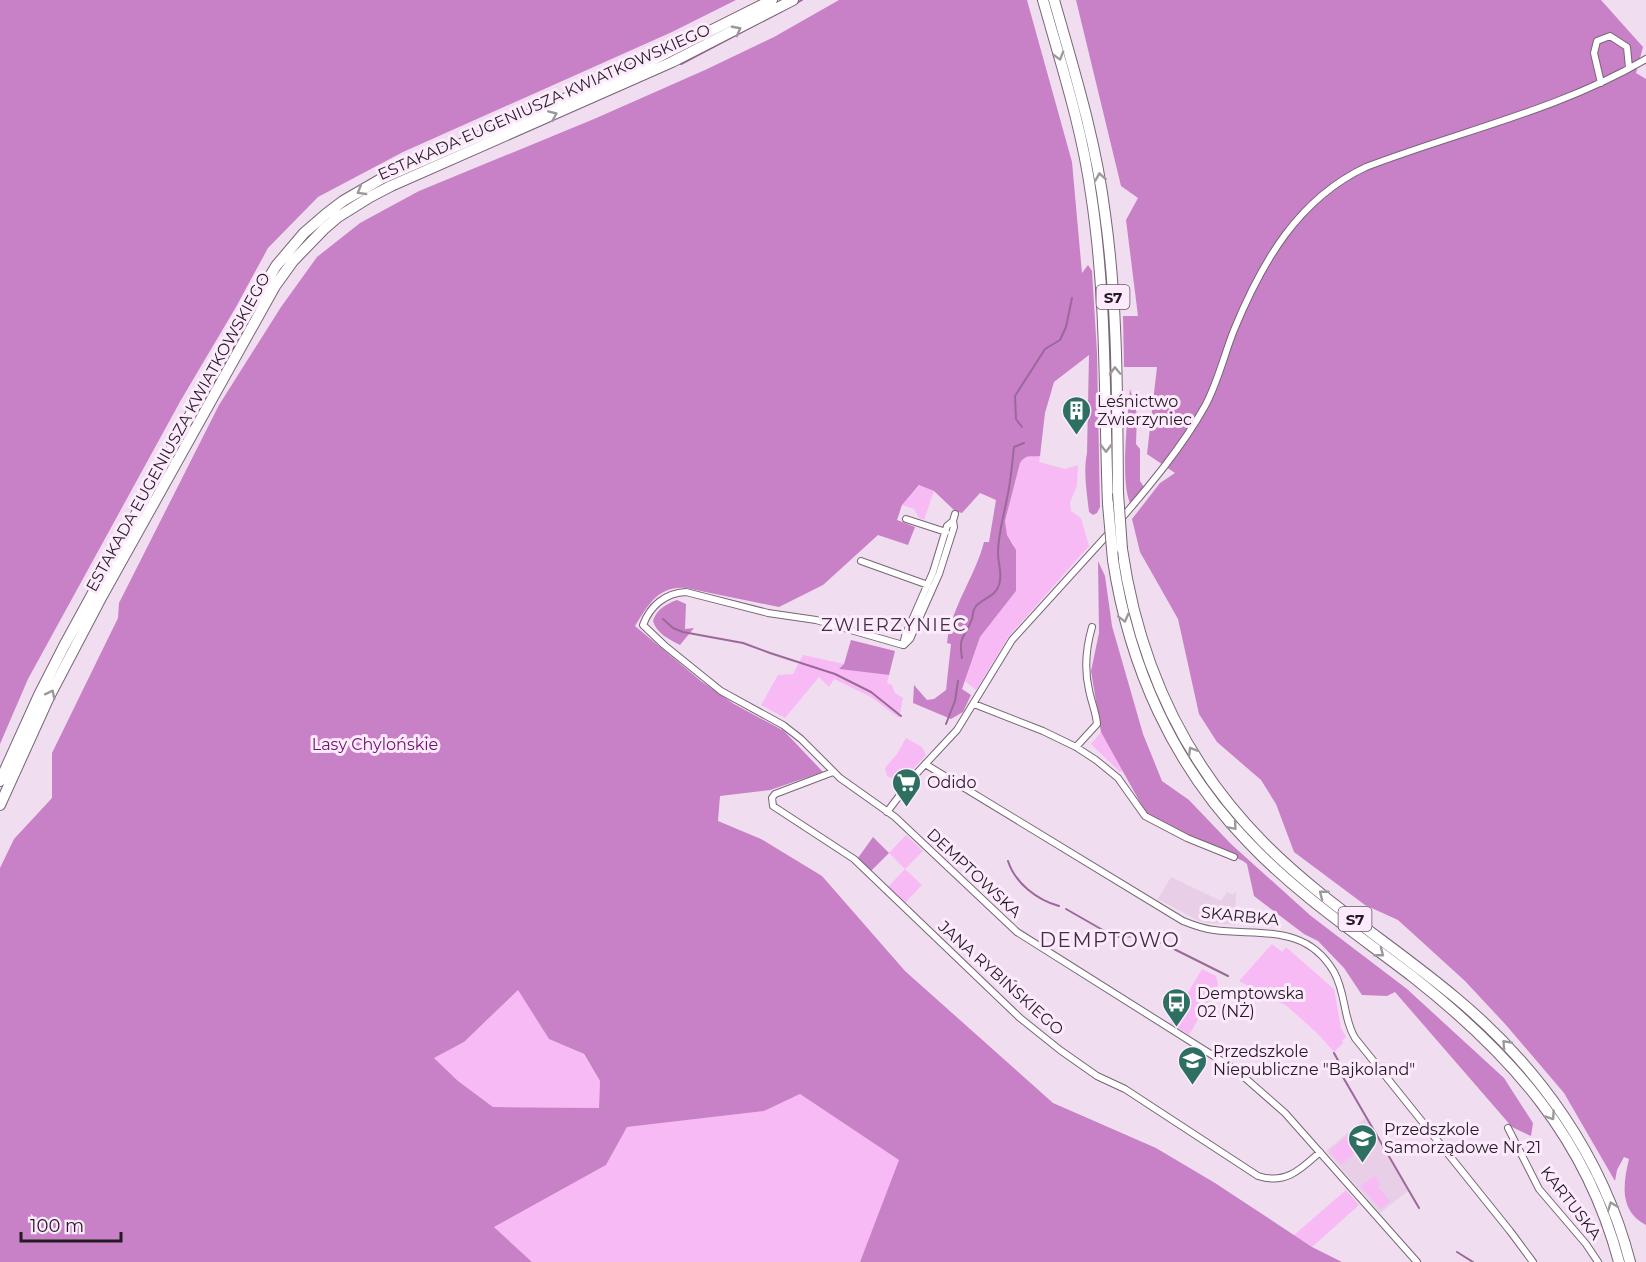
<svg xmlns="http://www.w3.org/2000/svg" width="1646" height="1262" viewBox="0 0 1646 1262" font-family="Montserrat,sans-serif">
	<style>
		.built { fill: #e8cee6 }
		.green { fill: #f7baf5 }
		.forest { fill: #c881c7; fill-rule: evenodd }
		.lines { fill: none; stroke-linecap: round; stroke-linejoin: round }
		.stream { stroke: #9b689a; stroke-width: 2 }
		.minor-casing { stroke: #776676; stroke-width: 8 }
		.trunk-casing { stroke: #776676; stroke-width: 12 }
		.motorway-casing { stroke: #776676; stroke-width: 12 }
		.minor { stroke: #fff; stroke-width: 6 }
		.trunk { stroke: #fff; stroke-width: 10 }
		.motorway { stroke: #fff; stroke-width: 10 }
		.motorway-bridge-casing { stroke: #776676; stroke-width: 12; stroke-linecap: butt }
		.motorway-bridge { stroke: #fff; stroke-width: 10 }
		.oneway { stroke: #9c999c }
		.labels { text-anchor: middle; dominant-baseline: central; stroke-width: 6; stroke-linejoin: round; paint-order: stroke }
		.shield { fill: #feeafd; stroke: #655a64; stroke-width: 1.5 }
		.shield-label { font-size: 15px; font-weight: bold; fill: #231c23 }
		.street-label { font-size: 16px; fill: #231c23; stroke: #feeafd }
		.poi-label { font-size: 16px; fill: #231c23; stroke: #feeafd; text-anchor: start }
		.park-label { font-size: 16px; fill: #6b146c; stroke: #feeafd }
		.neighbourhood-label { font-size: 18px; letter-spacing: 1.5px; fill: #3f303f; stroke: #feeafd }
		.quarter-label { font-size: 20px; letter-spacing: 1.5px; fill: #3f303f; stroke: #feeafd }
	</style>
	<rect width="100%" height="100%" fill="#f1ddf0"/>
	<path class="built" d="M1171,877L1221,901L1227,892L1233,895L1236,891L1235,925L1207,923L1197,920L1158,899Z
		M1365,1118L1408,1191L1380,1213L1326,1151Z"/>
	<path class="green" d="M1028,455L1040,456L1039,462L1065,469L1078,465L1077,486L1070,502L1071,511L1081,518L1089,546L1009,636L976,690L965,681L980,637L1016,591L1014,545L1007,535L1005,521L1020,463L1024,458Z
		M920,485L934,491L924,520L919,518L914,509L902,505Z
		M803,655L844,664L839,669L889,675L887,683L892,685L895,693L903,698L899,718L871,697L834,679L829,687L819,677L785,718L761,705L778,675L793,674Z
		M1101,732L1124,771L1120,772L1091,744Z
		M906,738L922,747L926,755L901,782L887,776L885,768L897,754Z
		M906,835L923,851L905,869L889,853Z
		M905,869L922,885L905,903L888,887Z
		M1272,944L1282,952L1286,947L1334,989L1341,1028L1346,1037L1342,1041L1343,1043L1334,1052L1318,1034L1287,1006L1239,981Z
		M1202,969L1216,976L1218,985L1189,1035L1170,1023Z
		M518,990L549,1039L583,1054L600,1081L599,1108L493,1107L458,1081L434,1058L464,1042Z
		M800,1094L900,1160L860,1262H532L494,1227L606,1165L627,1127L764,1111Z
		M1362,1124L1372,1138L1341,1165L1329,1151Z
		M1375,1176L1380,1184L1378,1187L1390,1201L1381,1209L1360,1186Z
		M1346,1190L1359,1205L1312,1247L1294,1235Z"/>
	<path class="forest" d="M0,0H736L672,32L403,152L318,197L268,248L236,307L181,400L28,679L0,744Z
		M839,0H1027L1072,162L1082,273L1088,265L1092,271L1097,353L1100,507L1097,513L1093,515L1089,512C1087,493 1083,472 1087,453L1089,355L1054,382L1045,413L1040,456C1030,457 1026,454 1020,463L1005,521L1007,535L1016,550V591L980,637L962,689L971,695L963,712L951,719L913,703L914,685L927,700L934,699L946,690L951,644L947,643C951,607 975,577 984,542H989L996,500L980,493L962,513L955,511L934,491L919,485L902,505L897,520L915,527L908,545L878,535L823,585L779,607L686,588C658,586 649,604 635,626L701,681L734,704L784,731L823,772L770,790L720,796L718,821L761,839L822,876L905,971L1053,1103L1156,1148L1215,1183L1312,1247L1342,1262H860L899,1160L800,1094L764,1111L627,1127L606,1165L494,1227L532,1262H0V868L14,839L52,798V753L118,618L119,603L219,405L281,307L317,257L360,223L419,191L594,119L705,70L774,37ZM518,990L549,1039L584,1054L600,1081L599,1108L493,1107L458,1081L434,1058L464,1042Z
		M1076,0H1601L1643,47L1636,73L1646,79V1225C1619,1211 1623,1184 1629,1159L1624,1157L1617,1170L1615,1181L1564,1093L1506,1025L1465,981L1398,920L1365,905L1294,852L1276,804L1261,780L1217,742L1199,714L1178,619L1140,552L1132,519L1160,483L1175,473L1147,454L1157,367H1124L1123,316H1138L1126,220L1138,198L1121,186Z
		M1130,389L1137,414L1136,444L1140,449V481L1144,487L1130,503C1120,480 1128,416 1130,389Z
		M1098,561L1105,576L1112,626L1143,734L1162,781L1189,800L1231,844L1311,916L1407,989L1504,1078L1533,1123L1531,1136L1512,1127L1395,992L1387,996L1362,995L1344,968L1318,941L1304,934L1254,896L1247,864L1243,861L1157,821L1146,813L1101,732L1091,671L1099,633Z
		M677,600L686,604L685,629L694,628L680,645C670,640 656,633 653,621C656,610 666,604 677,600Z
		M851,640L895,651L889,675L839,669L844,664Z
		M873,837L889,853L871,871L858,858Z"/>
	<g class="lines">
		<path class="stream" d="M795,4L802,0
			M681,64L782,11
			M1022,427L1016,419L1015,396L1045,349L1060,340L1066,327L1072,298
			M663,619L673,628L683,632L743,643L770,653L835,674L871,692L901,716
			M962,658C958,635 965,638 972,619C973,615 972,611 976,606C983,598 995,597 999,585C1003,573 998,565 998,553C998,535 1004,515 1007,498C1011,481 1012,464 1014,447L1024,443
			M946,724L955,701L958,681
			M1008,861C1015,883 1037,900 1059,906
			M1066,909L1115,937L1141,936L1156,940L1228,976
			M1334,1053L1340,1064V1072L1419,1208
			M1457,1252L1473,1262"/>
		<defs>
			<path id="minor" d="M1601,83L1594,53L1597,41L1610,36L1627,47L1629,68
				M906,519L946,532
				M1121,519C1151,484 1182,447 1205,406C1218,382 1224,355 1234,330C1262,262 1298,199 1366,167C1460,131 1559,110 1646,59
				M861,561L928,585
				M903,645L816,620L768,613L686,592C665,593 650,606 643,625L664,645L721,691L783,725L801,739L840,778L895,817L1017,932L1236,1070L1285,1113L1417,1262
				M903,645L905,636L933,572L947,526L953,521L955,514
				M904,645L910,639L939,574L954,527L953,521
				M974,704L1043,731L1076,747L1096,760L1118,778L1145,816L1187,838L1234,857
				M1076,747L1097,724C1096,712 1091,701 1089,690C1084,669 1086,648 1092,627
				M925,764L1183,921C1193,925 1203,929 1214,930C1261,936 1306,924 1334,972C1346,993 1343,1018 1355,1038L1510,1231L1533,1262
				M833,772L775,794L772,798L773,806L854,859L1020,1018L1060,1050L1097,1076L1125,1089L1258,1176C1286,1185 1301,1169 1320,1152
				M887,812L916,774L957,730L1012,640L1110,532
				M1508,1128L1539,1189L1586,1244L1598,1262"/>
			<path id="trunk" d="M0,781L39,695L64,646L228,346L276,266L304,233L326,214L343,201L381,179L644,64L772,0
				M0,805L49,697L102,596L275,286L293,261L324,229L338,217L370,197L391,186L672,62L793,0"/>
			<path id="motorway" d="M1043,0C1061,64 1082,128 1091,194C1107,297 1104,401 1108,504
				M1054,0C1074,70 1096,141 1105,214C1118,306 1117,400 1118,493
				M1122,549C1138,660 1183,761 1263,842C1321,901 1393,945 1456,998C1539,1067 1603,1157 1630,1262
				M1113,560C1129,666 1173,765 1248,842C1297,894 1357,934 1413,977C1512,1055 1586,1138 1619,1262"/>
		</defs>
		<use href="#minor" class="minor-casing"/>
		<use href="#trunk" class="trunk-casing"/>
		<use href="#motorway" class="motorway-casing"/>
		<use href="#minor" class="minor"/>
		<use href="#trunk" class="trunk"/>
		<use href="#motorway" class="motorway"/>
		<defs>
			<path id="motorway-bridge" d="M1118,493L1122,549
				M1108,504L1113,560"/>
		</defs>
		<use href="#motorway-bridge" class="motorway-bridge-casing"/>
		<use href="#motorway-bridge" class="motorway-bridge"/>
	</g>
	<defs><path id="oneway-chevron" d="M-2-3.5L2.5 0L-2 3.5" fill="none" stroke-width="1.6" stroke-linecap="round" stroke-linejoin="round" transform="scale(1.5)"/></defs>
	<g class="oneway">
		<use href="#oneway-chevron" transform="translate(737 30) rotate(-28)"/>
		<use href="#oneway-chevron" transform="translate(1059 56) rotate(74)"/>
		<use href="#oneway-chevron" transform="translate(553 115) rotate(-23)"/>
		<use href="#oneway-chevron" transform="translate(1100 177) rotate(-99)"/>
		<use href="#oneway-chevron" transform="translate(361 191) rotate(150)"/>
		<use href="#oneway-chevron" transform="translate(1115 371) rotate(-92)"/>
		<use href="#oneway-chevron" transform="translate(1106 448) rotate(89)"/>
		<use href="#oneway-chevron" transform="translate(1124 618) rotate(76)"/>
		<use href="#oneway-chevron" transform="translate(51 694) rotate(-63)"/>
		<use href="#oneway-chevron" transform="translate(1192 751) rotate(-121)"/>
		<use href="#oneway-chevron" transform="translate(1233 826) rotate(49)"/>
		<use href="#oneway-chevron" transform="translate(1323 894) rotate(-142)"/>
		<use href="#oneway-chevron" transform="translate(1380 953) rotate(38)"/>
		<use href="#oneway-chevron" transform="translate(1506 1044) rotate(-133)"/>
		<use href="#oneway-chevron" transform="translate(1551 1116) rotate(56)"/>
		<use href="#oneway-chevron" transform="translate(1612 1206) rotate(-111)"/>
	</g>
	<defs>
		<symbol id="building-pin" viewBox="-11 -11 22 30"><path d="M0 17L-7.5 6A9.5 9.5 0 1 1 7.5 6Z" fill="#2d7062" stroke="#feeafd"/><path d="M-4-6H4V6H1V3H-1V6H-4ZM-2.5-4.3h1.7v1.8h-1.7ZM.8-4.3h1.7v1.8H.8ZM-2.5-1h1.7V.8h-1.7ZM.8-1h1.7V.8H.8Z" fill="#fff"/></symbol>
		<symbol id="supermarket-pin" viewBox="-11 -11 22 30"><path d="M0 17L-7.5 6A9.5 9.5 0 1 1 7.5 6Z" fill="#2d7062" stroke="#feeafd"/><path d="M-6-5.5h2.5l.6 2H6L4.5 2H-2.5L-4.4-4H-6ZM-1.5 3.2a1.3 1.3 0 1 0 .1 0ZM3 3.2a1.3 1.3 0 1 0 .1 0Z" fill="#fff"/></symbol>
		<symbol id="bus-pin" viewBox="-11 -11 22 30"><path d="M0 17L-7.5 6A9.5 9.5 0 1 1 7.5 6Z" fill="#2d7062" stroke="#feeafd"/><path d="M-5-6H5V4H4V6H2V4H-2V6H-4V4H-5ZM-3.5-4V0h7V-4ZM-3.5 1.2v1.5H-2V1.2ZM2 1.2v1.5H3.5V1.2Z" fill="#fff"/></symbol>
		<symbol id="school-pin" viewBox="-11 -11 22 30"><path d="M0 17L-7.5 6A9.5 9.5 0 1 1 7.5 6Z" fill="#2d7062" stroke="#feeafd"/><path d="M0-5L7-2L0 1L-7-2ZM-4 1L0 2.5L4 1V4Q0 6-4 4Z" fill="#fff"/></symbol>
	</defs>
	<g fill-rule="evenodd">
		<use href="#building-pin" x="1060" y="394" width="33" height="45"/>
		<use href="#supermarket-pin" x="890" y="766" width="33" height="45"/>
		<use href="#bus-pin" x="1160" y="986" width="33" height="45"/>
		<use href="#school-pin" x="1176" y="1044" width="33" height="45"/>
		<use href="#school-pin" x="1346" y="1122" width="33" height="45"/>
	</g>
	<g class="labels">
		<g class="shield">
			<rect x="1096.5" y="285" width="33" height="24" rx="4.5"/>
			<rect x="1338.5" y="907" width="33" height="24" rx="4.5"/>
		</g>
		<g class="shield-label">
			<text x="1113" y="297">S7</text>
			<text x="1355" y="919">S7</text>
		</g>
		<g class="street-label">
			<text transform="translate(544 102) rotate(-24)">ESTAKADA EUGENIUSZA KWIATKOWSKIEGO</text>
			<text transform="translate(178 432) rotate(-61)">ESTAKADA EUGENIUSZA KWIATKOWSKIEGO</text>
			<text transform="translate(974 873) rotate(43)">DEMPTOWSKA</text>
			<text transform="translate(1240 916) rotate(6)">SKARBKA</text>
			<text transform="translate(1001 978) rotate(42)">JANA RYBIŃSKIEGO</text>
			<text transform="translate(1571 1203) rotate(52)">KARTUSKA</text>
		</g>
		<g class="poi-label">
			<text x="1097" y="401">Leśnictwo<tspan x="1097" dy="18">Zwierzyniec</tspan></text>
			<text x="927" y="782">Odido</text>
			<text x="1197" y="993">Demptowska<tspan x="1197" dy="18">02 (NŻ)</tspan></text>
			<text x="1213" y="1051">Przedszkole<tspan x="1213" dy="18">Niepubliczne "Bajkoland"</tspan></text>
			<text x="1384" y="1129">Przedszkole<tspan x="1384" dy="18">Samorządowe Nr 21</tspan></text>
		</g>
		<g class="park-label">
			<text x="375" y="744">Lasy Chylońskie</text>
		</g>
		<g class="neighbourhood-label">
			<text x="894" y="625">ZWIERZYNIEC</text>
		</g>
		<g class="quarter-label">
			<text x="1110" y="940">DEMPTOWO</text>
		</g>
	</g>
	<path d="M21 1232v9h100v-9" fill="none" stroke="#231c23" stroke-width="3"/>
	<text x="30" y="1232" font-size="18" fill="#231c23" stroke="#feeafd" stroke-width="4.5" paint-order="stroke">100 m</text>
</svg>
